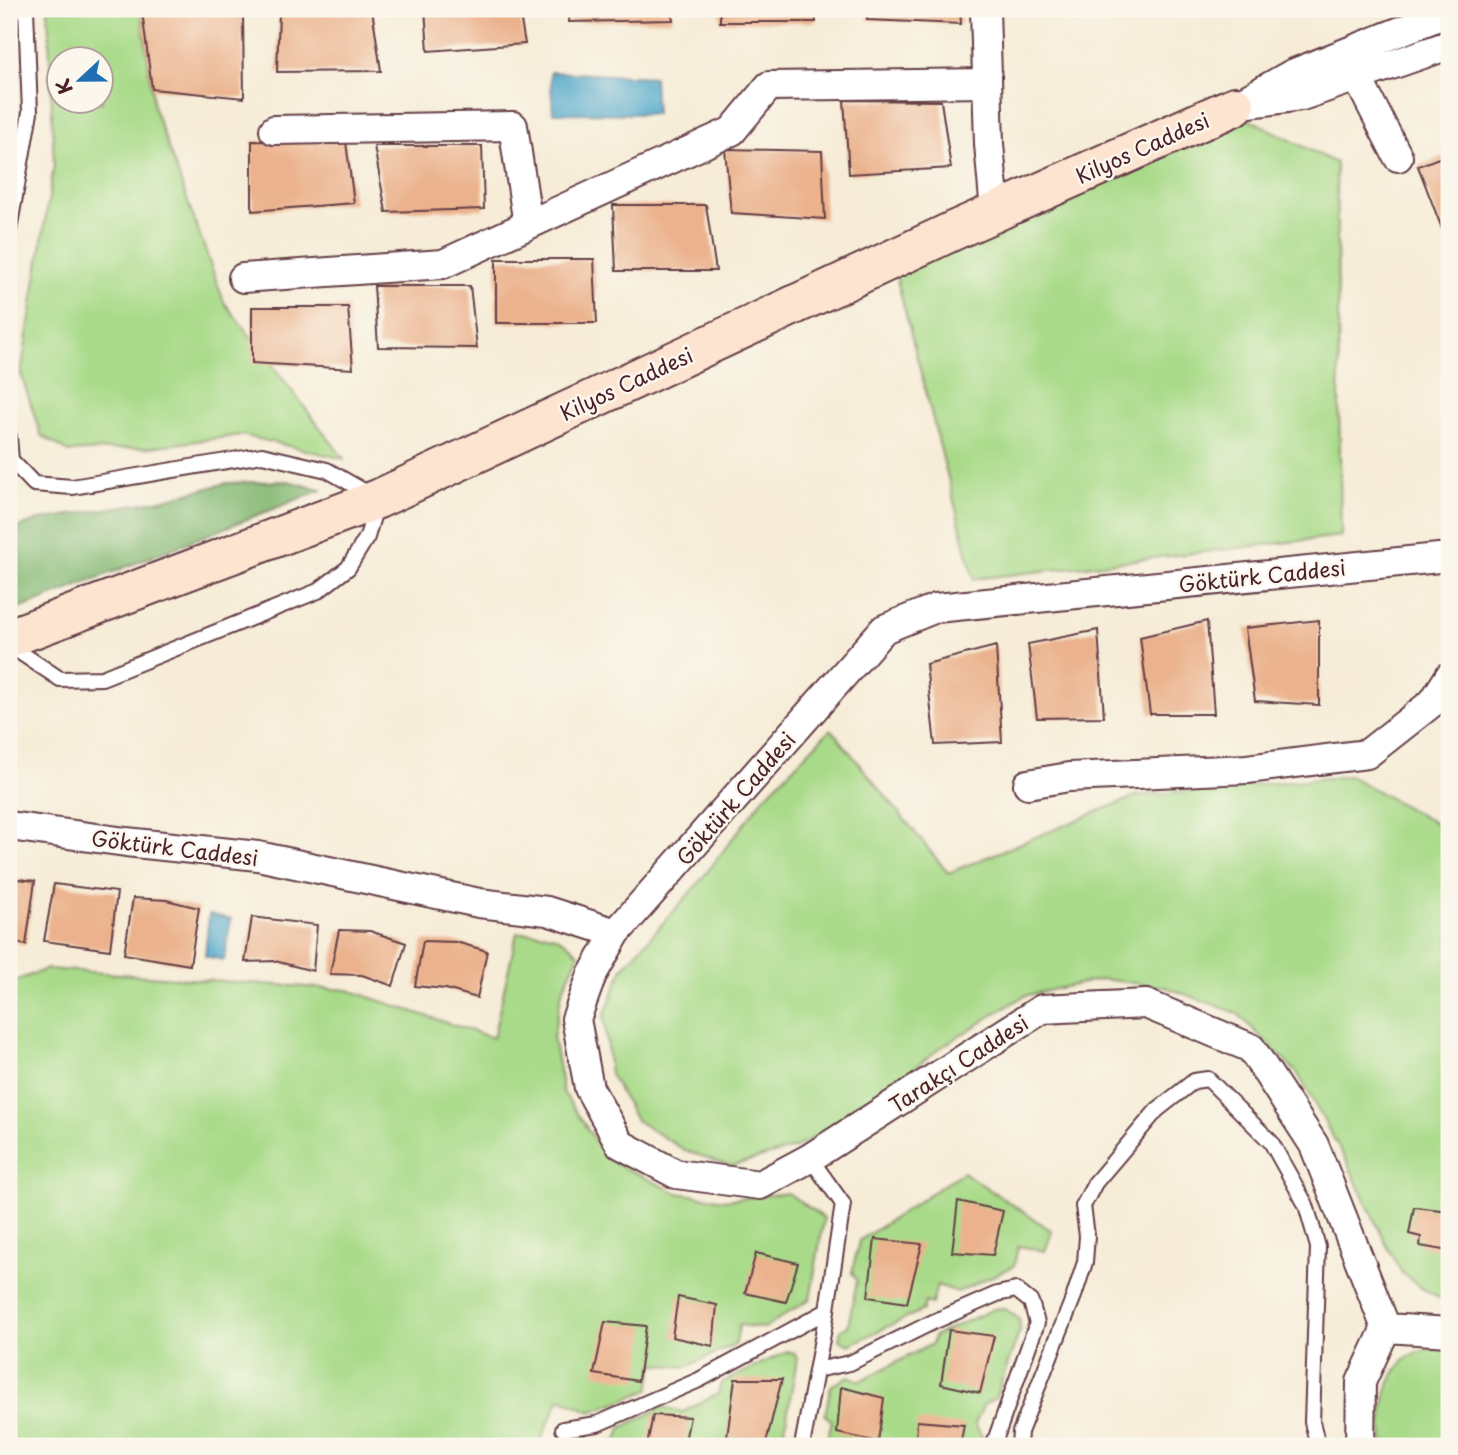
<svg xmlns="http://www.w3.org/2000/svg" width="1458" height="1455" viewBox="0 0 1458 1455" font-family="'Playpen Sans',sans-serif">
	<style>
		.green { fill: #a9da89; stroke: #7a7c5a; stroke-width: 2; fill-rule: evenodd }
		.forest { fill: #86ba75; stroke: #686c50; stroke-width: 2 }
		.water { fill: #4ba5c9; stroke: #4a627a; stroke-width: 2 }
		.building { fill: #ebb28d }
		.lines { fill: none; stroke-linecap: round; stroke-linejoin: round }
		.lane-casing { stroke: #643e45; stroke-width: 18 }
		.street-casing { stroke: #643e45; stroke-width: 32 }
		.secondary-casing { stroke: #643e45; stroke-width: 42 }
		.lane { stroke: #fff; stroke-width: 14 }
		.street { stroke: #fff; stroke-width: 28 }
		.secondary { stroke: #fde4d1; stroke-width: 38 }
		.labels { text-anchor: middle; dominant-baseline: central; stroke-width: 5; stroke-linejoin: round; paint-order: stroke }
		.street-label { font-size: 21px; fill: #4a1f2b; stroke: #fbf7ec }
	</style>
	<rect width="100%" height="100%" fill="#fbf7ec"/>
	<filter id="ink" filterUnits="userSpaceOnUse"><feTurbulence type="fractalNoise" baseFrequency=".0143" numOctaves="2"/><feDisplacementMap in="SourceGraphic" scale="14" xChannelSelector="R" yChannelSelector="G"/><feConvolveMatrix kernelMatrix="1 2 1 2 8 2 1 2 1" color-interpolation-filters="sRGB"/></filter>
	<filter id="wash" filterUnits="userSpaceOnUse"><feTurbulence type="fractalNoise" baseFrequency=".00686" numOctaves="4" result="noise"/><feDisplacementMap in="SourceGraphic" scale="28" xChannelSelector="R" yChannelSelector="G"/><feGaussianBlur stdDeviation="1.57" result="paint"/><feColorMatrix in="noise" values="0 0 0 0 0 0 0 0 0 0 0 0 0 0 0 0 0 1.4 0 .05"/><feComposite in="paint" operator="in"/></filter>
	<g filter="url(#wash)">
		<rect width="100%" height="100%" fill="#f6ecd7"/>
		<path class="green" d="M48,9H141L154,108L224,302L344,459L242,435L151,447L69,452L41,435L21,374L54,165ZM60,60H102V102H60Z
			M1245,117L1336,163L1341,536L974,579L896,276Z
			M831,729L948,873L1136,796L1350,776L1449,831V1303L1421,1288L1402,1273L1387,1246L1348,1164L1298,1074L1237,1013L1165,987L1102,979L1024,996L940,1048L867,1105L795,1148L731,1166L686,1151L636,1120L610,1074L604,1016L623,968L697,885L766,795Z
			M517,933C547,932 558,932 579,954L562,992L553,1037L563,1092L608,1160L677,1193L725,1200L788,1193L824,1218L810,1299L764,1328L739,1325L736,1344L686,1367L654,1364L649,1390L591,1412L560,1398L538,1446H9V983L47,969L348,990L493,1038Z
			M963,1172L1052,1231L1045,1251L1018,1246L1014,1266L958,1292L937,1285L932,1304L925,1302L923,1310L849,1345L839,1340L841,1330L848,1326L857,1281L852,1273L859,1241Z
			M1004,1308L1019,1319L1020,1330L995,1399L984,1404L975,1424L982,1436L979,1446H825L832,1421L825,1415L831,1386L849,1376L860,1381L932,1344L934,1336L994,1309Z
			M1449,1348V1446H1384C1378,1416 1386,1360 1422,1351C1430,1349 1440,1349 1449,1348Z
			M788,1351L794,1353L797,1359L782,1444L777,1446H609L618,1439L621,1428L663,1407L683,1412L718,1394L721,1383Z"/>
		<path class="forest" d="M288,481L321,490L9,613V531L39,520L161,500L227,483Z"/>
		<path class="water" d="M550,72L654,77L656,114L553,113Z
			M209,914L231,919L224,960L205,956Z"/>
		<g id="blocks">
			<path class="building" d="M372,9L381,71L277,72L279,12Z
				M425,9H519L525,44L428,51Z
				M570,9H671L673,20L569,22Z
				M720,9H815L816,22H720Z
				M867,9H960L961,24L867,20Z
				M142,11L243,14L244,98L152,89Z
				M844,100L941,101L951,168L849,174Z
				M252,141L346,142L354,203L252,211Z
				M374,146H482L484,209L386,212Z
				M725,149L822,151L825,219L731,213Z
				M1449,154V247L1418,166Z
				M613,205H706L716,271H616Z
				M496,259H594L597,323H496Z
				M374,286H470L477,348L378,347Z
				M252,307H348L353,369L252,363Z
				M1319,620V705L1255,701L1245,628Z
				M1207,621L1214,714H1150L1140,637Z
				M1098,630L1104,717L1037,718L1028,644Z
				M996,646L1002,742L935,745L926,664Z
				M9,878L35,881L26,945L9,941Z
				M54,884L117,892L110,950L44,941Z
				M133,898L166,900L199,908L190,965L124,954Z
				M252,917L317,925L313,971L275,961L245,962Z
				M339,930L370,931L406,943L393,986L362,975L330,974Z
				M423,941L456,942L487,951L477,998L446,989L415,986Z
				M958,1201L1003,1211L993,1255L952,1252Z
				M1414,1207L1449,1211V1251L1420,1246L1421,1237L1409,1234Z
				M875,1239L922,1244L907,1303L868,1297Z
				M756,1253L798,1263L786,1302L745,1293Z
				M678,1297L717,1305L713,1346L672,1337Z
				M605,1322L646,1326L638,1381L594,1374Z
				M949,1330L994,1336L980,1393L941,1384Z
				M735,1379H782L766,1443L727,1437Z
				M841,1387L884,1398L878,1442L837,1433Z
				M653,1415L690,1417L684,1446H647Z
				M917,1421L964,1425L960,1446H916Z"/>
		</g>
	</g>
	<g filter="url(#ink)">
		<use href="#blocks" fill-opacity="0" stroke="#643e45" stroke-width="2"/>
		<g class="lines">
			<defs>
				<path id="lane" d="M9,230L30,112L26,9
					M9,437L11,460L34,484L72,487L262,455L327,470L378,499L367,537L348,568L318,591L102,678L60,679L9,645
					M816,1370L850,1363L933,1322L997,1294L1016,1290L1031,1302L1037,1323L993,1446
					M563,1429L597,1424L699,1380L827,1311
					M802,1446L825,1323L843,1204L810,1158
					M1019,1446L1020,1432L1074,1296L1085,1262L1087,1236L1083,1206L1095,1183L1157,1110L1194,1081L1208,1079L1271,1142L1306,1205L1318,1247L1312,1422L1318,1446"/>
				<path id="street" d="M985,9L989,144L995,212
					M1357,77L1398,157
					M1251,103L1302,96L1449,45
					M1235,106L1292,74L1449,12
					M274,130L513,126L528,225
					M243,278L443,264L732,131L769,86L987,83
					M1449,557L936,608L884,629L616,933L592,975L576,1019L589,1088L620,1144L676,1174L760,1185L810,1158L1042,1009L1146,1004L1251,1048L1314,1145L1386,1328L1449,1332
					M1028,784L1069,777L1247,769L1367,754L1433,702L1449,677
					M9,826L126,842L258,856L479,903L547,911L616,933
					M1360,1446L1361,1382L1386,1328"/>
				<path id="secondary" d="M9,638L378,499L955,230L1235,106"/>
			</defs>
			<use href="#lane" class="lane-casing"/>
			<use href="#street" class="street-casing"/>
			<use href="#secondary" class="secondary-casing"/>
			<use href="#lane" class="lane"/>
			<use href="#street" class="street"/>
			<use href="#secondary" class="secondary"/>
		</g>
	</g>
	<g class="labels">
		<g class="street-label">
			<text transform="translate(1142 147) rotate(-24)">Kilyos Caddesi</text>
			<text transform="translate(626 383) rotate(-25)">Kilyos Caddesi</text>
			<text transform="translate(1262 575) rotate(-6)">Göktürk Caddesi</text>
			<text transform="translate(735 798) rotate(-49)">Göktürk Caddesi</text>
			<text transform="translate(175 847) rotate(7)">Göktürk Caddesi</text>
			<text transform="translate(958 1063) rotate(-33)">Tarakçı Caddesi</text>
		</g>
	</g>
	<rect width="1458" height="1455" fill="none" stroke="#fbf7ec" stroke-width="35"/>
	<g transform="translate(80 80) rotate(248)"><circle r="33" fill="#fbf7ec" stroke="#b4a19f" stroke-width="2"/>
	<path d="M0-5L12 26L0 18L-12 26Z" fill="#1f6fb2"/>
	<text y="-10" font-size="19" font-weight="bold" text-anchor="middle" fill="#4a1f2b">K</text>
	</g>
</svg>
